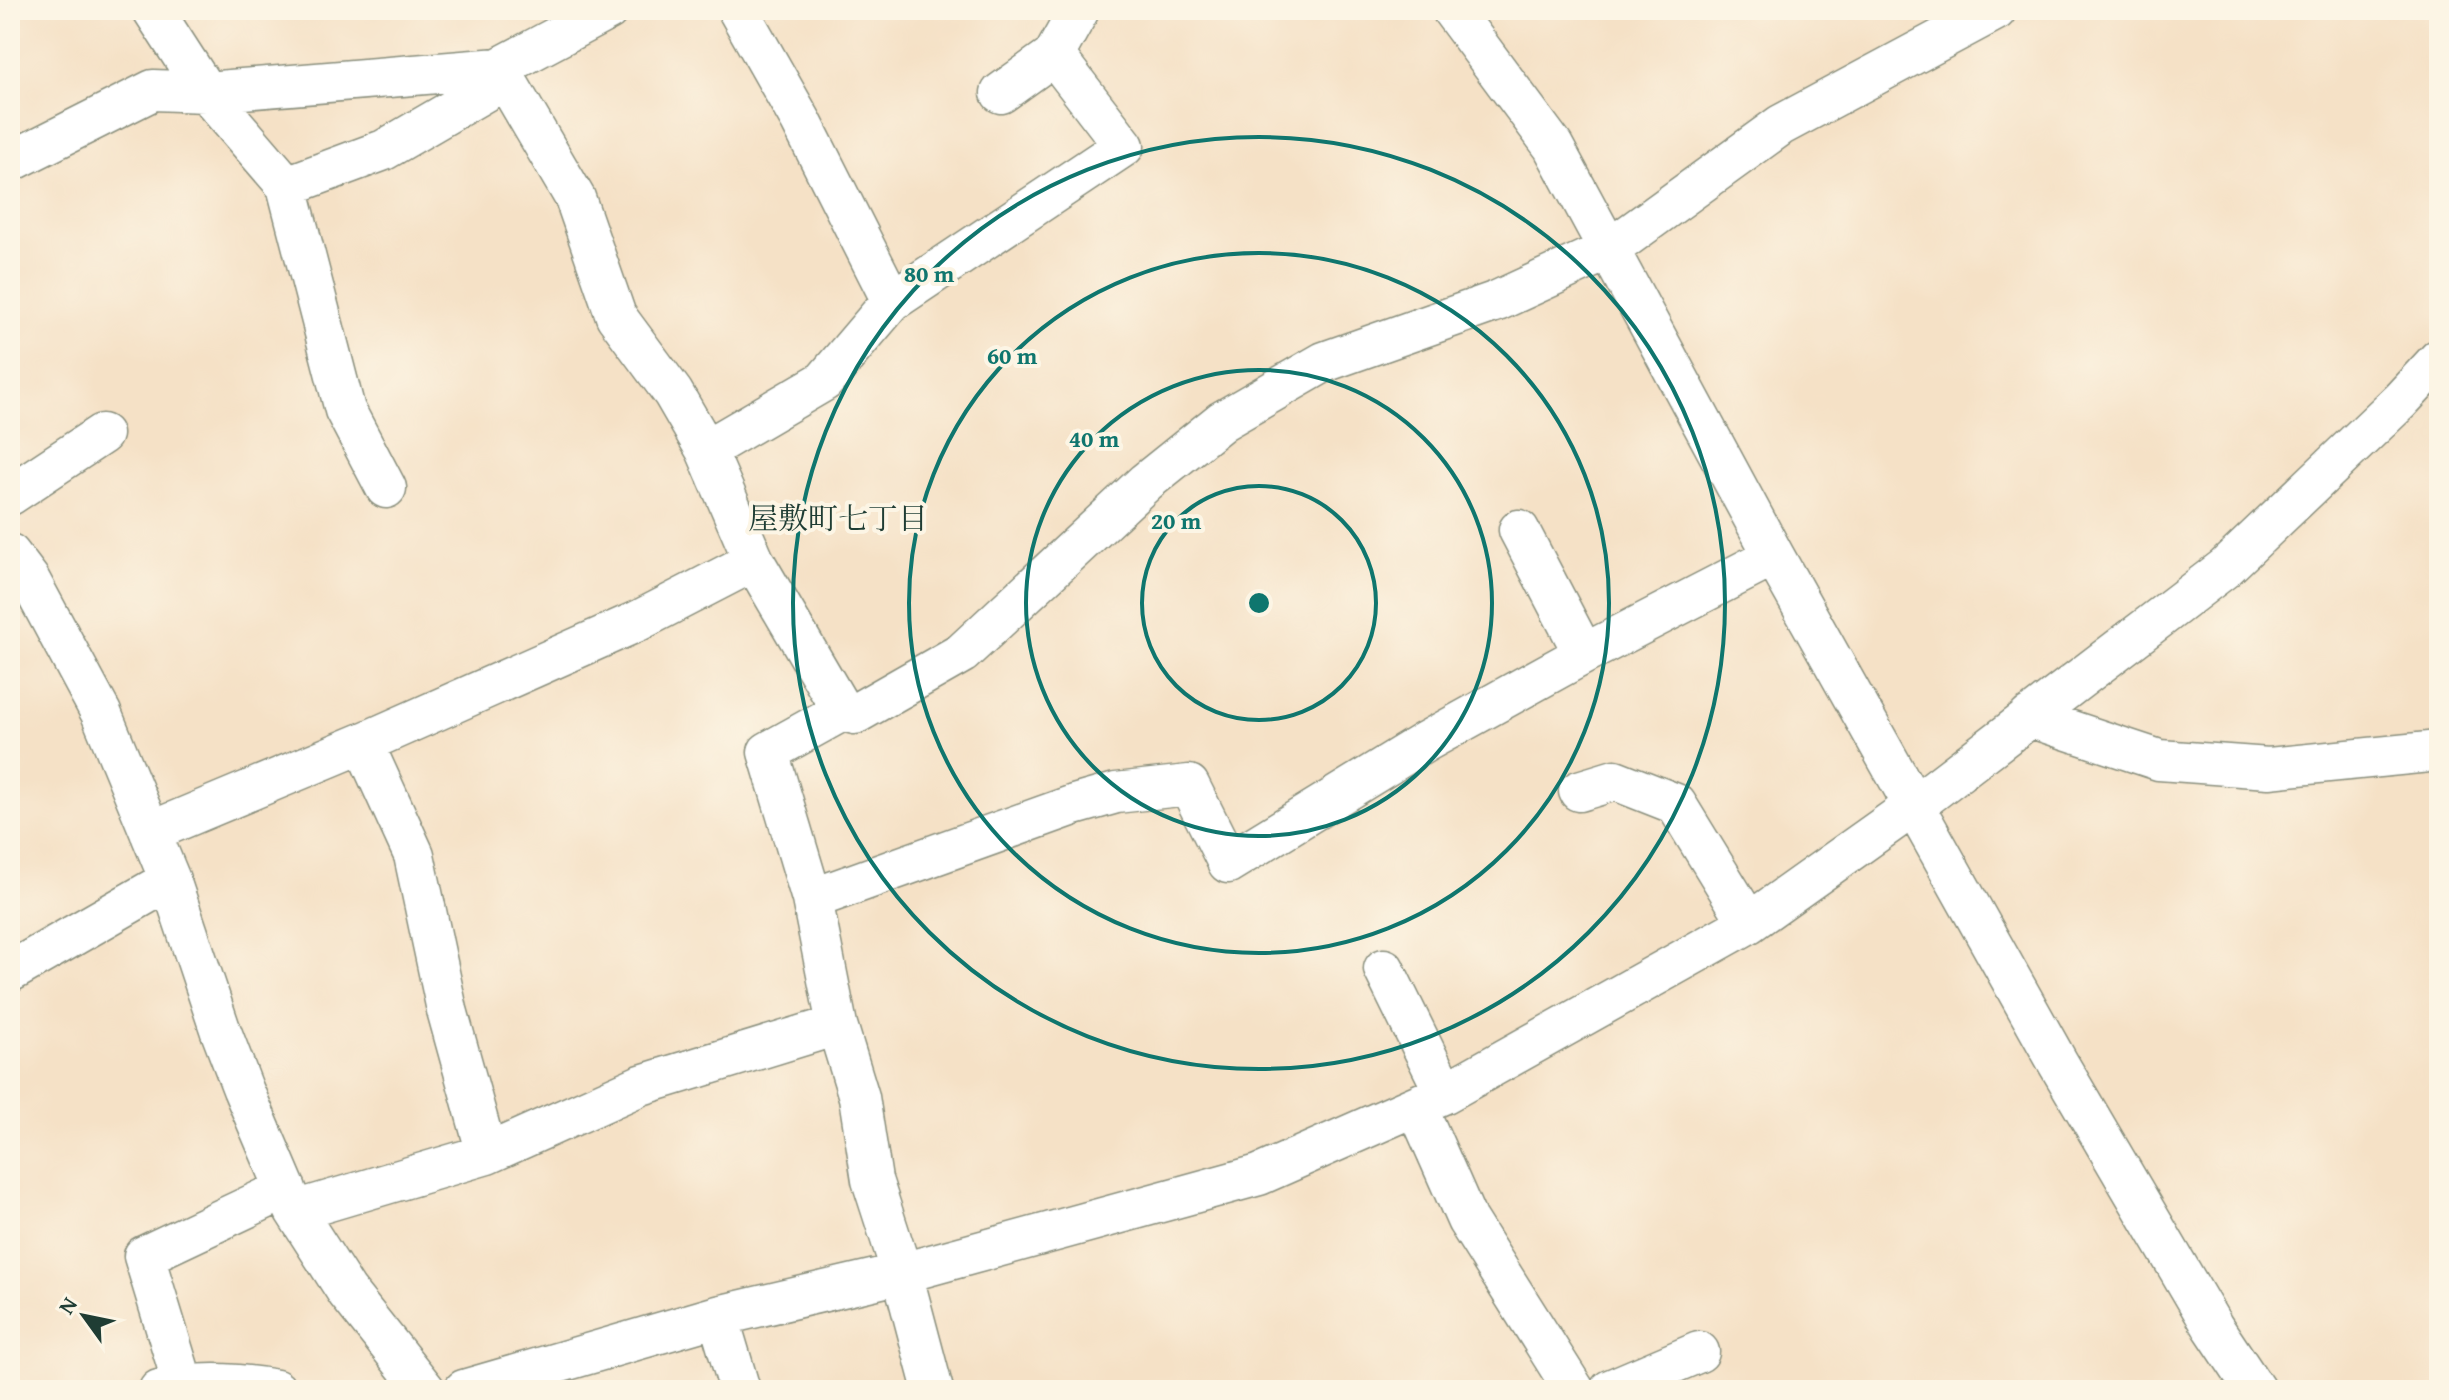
<svg xmlns="http://www.w3.org/2000/svg" width="2449" height="1400" viewBox="0 0 2449 1400" font-family="'Gentium Book Plus','Noto Serif JP',serif">
	<style>
		.lines { fill: none; stroke-linecap: round; stroke-linejoin: round }
		.minor-casing { stroke: #8a8f7d; stroke-width: 43 }
		.minor { stroke: #fff; stroke-width: 40 }
		.ring { fill: none; stroke: #0f766e; stroke-width: 4 }
		.labels { text-anchor: middle; dominant-baseline: central; stroke-width: 8; stroke-linejoin: round; paint-order: stroke }
		.neighbourhood-label { font-size: 30px; fill: #1f3d34; stroke: #fcf5e5 }
		.centre { fill: #0f766e; stroke: #fcf5e5; stroke-width: 4 }
		.ring-label { font-size: 24px; text-anchor: middle; font-weight: bold; fill: #0f766e; stroke: #fcf5e5; stroke-width: 8; stroke-linejoin: round; paint-order: stroke }
	</style>
	<rect width="100%" height="100%" fill="#fcf5e5"/>
	<filter id="ink" filterUnits="userSpaceOnUse"><feTurbulence type="fractalNoise" baseFrequency=".0125" numOctaves="2"/><feDisplacementMap in="SourceGraphic" scale="16" xChannelSelector="R" yChannelSelector="G"/><feConvolveMatrix kernelMatrix="1 2 1 2 8 2 1 2 1" color-interpolation-filters="sRGB"/></filter>
	<filter id="wash" filterUnits="userSpaceOnUse"><feTurbulence type="fractalNoise" baseFrequency=".006" numOctaves="4" result="noise"/><feDisplacementMap in="SourceGraphic" scale="32" xChannelSelector="R" yChannelSelector="G"/><feGaussianBlur stdDeviation="1.8" result="paint"/><feColorMatrix in="noise" values="0 0 0 0 0 0 0 0 0 0 0 0 0 0 0 0 0 1.4 0 .05"/><feComposite in="paint" operator="in"/></filter>
	<g filter="url(#wash)">
		<rect width="100%" height="100%" fill="#f5e1c6"/>
	</g>
	<g filter="url(#ink)">
		<g class="lines">
			<defs>
				<path id="minor" d="M153,10L206,92L287,186L345,410L386,488
					M738,10L801,121L892,301
					M1452,10L1553,146L1774,556L2058,1063L2213,1327L2255,1390
					M499,68L575,198L616,316L673,393L706,450L754,561L842,711
					M1001,93L1054,55L1079,10
					M10,162L153,90L206,92L499,68L608,10
					M287,186L384,150L506,79
					M706,450L824,381L892,301L1124,146L1054,55
					M10,495L102,434
					M1519,530L1584,654
					M10,554L29,579L101,713L170,880L220,1029L243,1089L295,1211L347,1292L425,1390
					M2029,717L2159,760L2269,768L2439,751
					M363,743L414,855L447,1010L487,1154
					M1579,791L1615,780L1676,804L1749,923
					M150,832L363,743L638,621L754,561
					M812,899L1074,805L1116,793L1189,785L1228,863L1425,742L1584,654L1774,556
					M1384,969L1445,1093
					M10,972L170,880
					M1417,1107L1467,1220L1574,1390
					M295,1211L487,1154L641,1085L837,1025
					M718,1316L740,1390
					M183,1384L144,1256L286,1189
					M159,1390C197,1381 238,1383 276,1390
					M464,1390L718,1316L902,1273L1259,1175L1445,1093L1749,923L1915,805L2225,568L2400,401L2439,359
					M933,1390L902,1273L872,1180L859,1097L837,1025L812,899L768,752L842,711L855,714L962,653L1146,482L1222,421L1324,362L1497,301L1610,249L1781,125L1996,10
					M1610,1390L1699,1352"/>
			</defs>
			<use href="#minor" class="minor-casing"/>
			<use href="#minor" class="minor"/>
		</g>
	</g>
	<g class="ring">
		<circle cx="1259" cy="603" r="117"/>
		<circle cx="1259" cy="603" r="233"/>
		<circle cx="1259" cy="603" r="350"/>
		<circle cx="1259" cy="603" r="466"/>
	</g>
	<g class="labels">
		<g class="neighbourhood-label">
			<text x="838" y="518">屋敷町七丁目</text>
		</g>
	</g>
	<circle cx="1259" cy="603" r="12" class="centre"/>
	<g class="ring-label">
		<text x="929" y="282">80 m</text>
		<text x="1012" y="364">60 m</text>
		<text x="1094" y="447">40 m</text>
		<text x="1176" y="529">20 m</text>
	</g>
	<rect width="2449" height="1400" fill="none" stroke="#fcf5e5" stroke-width="40"/>
	<g transform="translate(84 1316) rotate(303)" stroke="#fcf5e5" stroke-width="6" paint-order="stroke">
	<path d="M0-6L14 30L0 20L-14 30Z" fill="#1f3d34"/>
	<text y="-12" font-size="22" font-weight="bold" text-anchor="middle" fill="#1f3d34">N</text>
	</g>
</svg>
